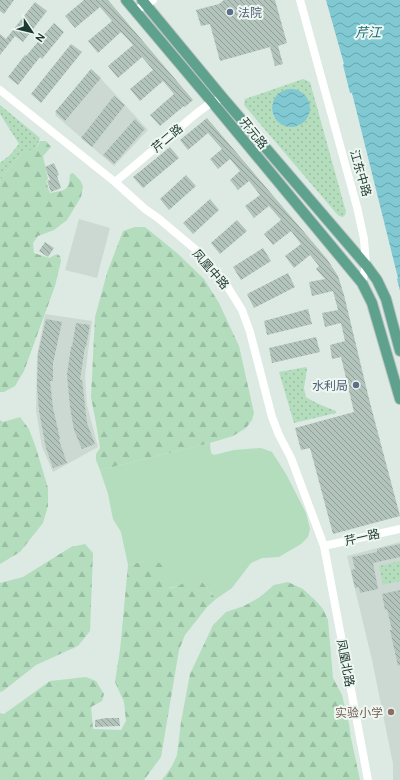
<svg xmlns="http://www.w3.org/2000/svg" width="400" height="780" viewBox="0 0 400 780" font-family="Cabin,'Noto Sans SC',sans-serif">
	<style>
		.built { fill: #cbd9d2 }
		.grass { fill: #b3ddbd }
		.forest { fill: url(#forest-firs) }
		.park { fill: url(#park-dots); fill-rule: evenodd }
		.water { fill: url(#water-waves) }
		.building { fill: url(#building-back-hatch) }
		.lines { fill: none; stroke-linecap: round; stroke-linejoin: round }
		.major-casing { stroke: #bcc4c1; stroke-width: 12 }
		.minor { stroke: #fff; stroke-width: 8 }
		.major { stroke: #5ea28e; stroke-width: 10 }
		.service-dot { fill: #5c6f8a; stroke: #edf6f1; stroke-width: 1.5 }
		.education-dot { fill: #8d6e63; stroke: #edf6f1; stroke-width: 1.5 }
		.labels { text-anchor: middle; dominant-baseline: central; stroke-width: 4; stroke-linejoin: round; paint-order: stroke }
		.service-label { font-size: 12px; fill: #4e5e75; stroke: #edf6f1; text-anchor: start }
		.street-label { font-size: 12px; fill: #1e3931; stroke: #edf6f1 }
		.education-label { font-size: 12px; fill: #785e54; stroke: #edf6f1; text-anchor: end }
		.water-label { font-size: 13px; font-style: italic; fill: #166a77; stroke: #edf6f1 }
	</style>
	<defs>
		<pattern id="forest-firs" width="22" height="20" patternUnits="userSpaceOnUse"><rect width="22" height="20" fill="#b3ddbd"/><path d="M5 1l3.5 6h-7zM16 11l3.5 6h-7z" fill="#9abea3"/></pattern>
		<pattern id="park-dots" width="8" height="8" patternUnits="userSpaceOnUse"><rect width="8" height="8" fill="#b3ddbd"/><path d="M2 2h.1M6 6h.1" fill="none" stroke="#9abea3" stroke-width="1.8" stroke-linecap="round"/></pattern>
		<pattern id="water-waves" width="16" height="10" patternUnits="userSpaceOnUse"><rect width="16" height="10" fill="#80c9d3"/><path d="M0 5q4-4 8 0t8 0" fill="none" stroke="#68a4ac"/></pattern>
		<pattern id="building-back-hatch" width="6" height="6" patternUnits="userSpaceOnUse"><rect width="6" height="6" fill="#b2c4bc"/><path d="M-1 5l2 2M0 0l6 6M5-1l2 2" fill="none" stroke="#90a099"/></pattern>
	</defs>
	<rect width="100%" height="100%" fill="#dceae3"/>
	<path class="built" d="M93,70L148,130L114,166L55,115Z
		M79,219L110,228L97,278L65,270Z
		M45,314L92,321L85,376L87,405L98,447L53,472L42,447L36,410L37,356Z
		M400,542V780H393V764L372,660L347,556Z"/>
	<path class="grass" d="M210,443L211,453L214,455L234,450L261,448L272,452L286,474L306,513L310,529L308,537L301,544L279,557L262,558L251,563L232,588L216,599L198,577L176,587L168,588L145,561L128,565L121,532L113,519L108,494L100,470Z"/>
	<path class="forest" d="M40,141H46L51,147L43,156L48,179L46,181L50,193C66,190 69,191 70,174L73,173L80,180L83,186L81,197L67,220L54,230L38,236L33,243L34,253L49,258L57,254L60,256L61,261L55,286L24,371L15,386L4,392H0V183L3,176L25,150H36Z
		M135,227H145L177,253L204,279L219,303L239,346L254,413L252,420L246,428L233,436L210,443L100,470L96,460V454L100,448L96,423L91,397L95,317L107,273L123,231Z
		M20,417L29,429L36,448L48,488V506L43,523L20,552L0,564V420L3,422Z
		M85,544L93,553L90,631L78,646L36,665L3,691L0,692V583L23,577L71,547Z
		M145,561H156L162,565L166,584L168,588C180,590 186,576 198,577L216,599L207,607L185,635L179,650L161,757L144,780H0V713L4,714L50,681L86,677L96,681L104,694L102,701L91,707L93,729L121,730L126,721L124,702L115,682L120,650L128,565Z
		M288,582L303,589L317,602L323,609L328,620L333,678L342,695L349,724L351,738L360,780H162L172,766L177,755L181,722L190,674L213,625L226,612L244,606L260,597L274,585Z"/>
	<path class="park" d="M303,79L310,82L346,212L345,215L343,217L339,216L336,213L244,105L245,99ZM272,103L310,106C309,115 306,121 298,126L273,116L272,110Z
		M0,105L40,138L36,150H25L3,176L0,183V163L10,155L19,144L0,114Z
		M306,367L307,369L304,388L306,397C315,403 326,407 336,411V413L294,423L279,372Z
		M400,561V581L383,585L379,566Z"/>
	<path class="water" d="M326,0H400V291L397,279L398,278L352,93H350L343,65L344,64Z
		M272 108a19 19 0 1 1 38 0a19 19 0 1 1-38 0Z"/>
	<path class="building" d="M0,0H14L4,14L0,11Z
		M84,0H108L193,100L185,107L184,106L160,126L150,115L174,94L163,81L140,101L130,89L153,70L142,57L118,78L108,66L133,45L121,32L98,53L88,41L112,21L100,7L75,28L65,16Z
		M224,0H275L287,43L278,46L283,64L275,66L270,47L220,61L210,24L201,26L196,10L219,4Z
		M35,2L47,11L23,42L15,36L0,55V34L6,39Z
		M54,23L64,32L42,59L40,57L18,85L8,77L25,55L26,56Z
		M71,44L82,52L41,103L31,94Z
		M91,69L101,78L65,121L55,112Z
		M114,96L125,105L92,147L81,138Z
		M207,118L327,259L338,276L344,295L370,403L400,516L333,534L310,448L301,450L295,428L354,412L341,357L332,359L330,345L345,341L341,323L325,327L322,313L338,310L333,291L312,296L309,282L325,279L316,269L319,266L310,255L294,268L285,256L301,244L291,231L273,245L264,234L281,220L269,206L254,218L245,206L260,195L249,181L238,190L230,180L240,171L230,159L218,169L210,159L222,149L208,133L188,150L180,140Z
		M135,119L145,129L114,164L103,155Z
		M170,147L179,158L143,188L133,177Z
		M54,163L59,175L57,176L61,188L51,192L47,181L50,180L45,167Z
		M186,175L196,186L169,210L160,199Z
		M210,199L219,210L193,234L183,223Z
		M237,220L247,231L220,254L211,243Z
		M45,242L54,248L48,257L39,251Z
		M263,248L271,261L241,280L233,267Z
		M288,273L295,287L254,308L247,294Z
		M308,309L312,324L267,335L264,321Z
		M46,319L62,322L53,363V381H50L53,408L60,439L59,440L67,463L53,468L46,448L39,411L37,385L38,353Z
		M76,323L90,325L86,347H85L80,380H82L87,423L95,444L82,449L74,430L70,407L67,374L71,347H72Z
		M316,337L320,352L272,363L269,348Z
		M400,544V557L373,563L378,589L360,593L359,587L355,588L351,570L355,569L352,557L377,552V549Z
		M400,590V665L398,666L390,630H392L387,609L385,610L382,594Z
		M106,718H119L120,726L95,727V720Z"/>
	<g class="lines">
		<defs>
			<path id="major" d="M126,0L212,102L362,283L372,303L400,399
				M142,0L223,98L366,265L377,280L386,299L400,351"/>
		</defs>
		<use href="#major" class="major-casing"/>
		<path class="minor" d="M300,0L357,207L364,239L366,265L362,283
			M135,11L153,0
			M0,90L115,182L145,209L158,218L195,249L224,281L242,310L250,332L272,417L279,435L291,458L324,546L368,780
			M115,182L197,113L212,102L223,98
			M324,546L400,529"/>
		<use href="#major" class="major"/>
	</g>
	<g class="service-dot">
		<circle cx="230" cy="12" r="4"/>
		<circle cx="356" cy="385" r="4"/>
	</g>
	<circle class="education-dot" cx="391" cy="712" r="4"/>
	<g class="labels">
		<g class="service-label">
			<text x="238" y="12">法院</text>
			<text x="348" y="385" text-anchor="end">水利局</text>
		</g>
		<g class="street-label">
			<text transform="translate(254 133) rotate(51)">开元路</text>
			<text transform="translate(167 138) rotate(-40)">芹二路</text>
			<text transform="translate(361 173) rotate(74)">江东中路</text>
			<text transform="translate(211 269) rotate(49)">凤凰中路</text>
			<text transform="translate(362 537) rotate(-13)">芹一路</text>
			<text transform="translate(346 663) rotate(79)">凤凰北路</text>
		</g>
		<g class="education-label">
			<text x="383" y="712">实验小学</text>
		</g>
		<g class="water-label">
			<text x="368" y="32">芹江</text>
		</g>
	</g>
	<g transform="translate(32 32) rotate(125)" stroke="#edf6f1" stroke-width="3" paint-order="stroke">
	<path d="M0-3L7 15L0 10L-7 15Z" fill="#1e3931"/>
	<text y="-6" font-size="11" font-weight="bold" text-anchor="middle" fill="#1e3931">N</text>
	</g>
</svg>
